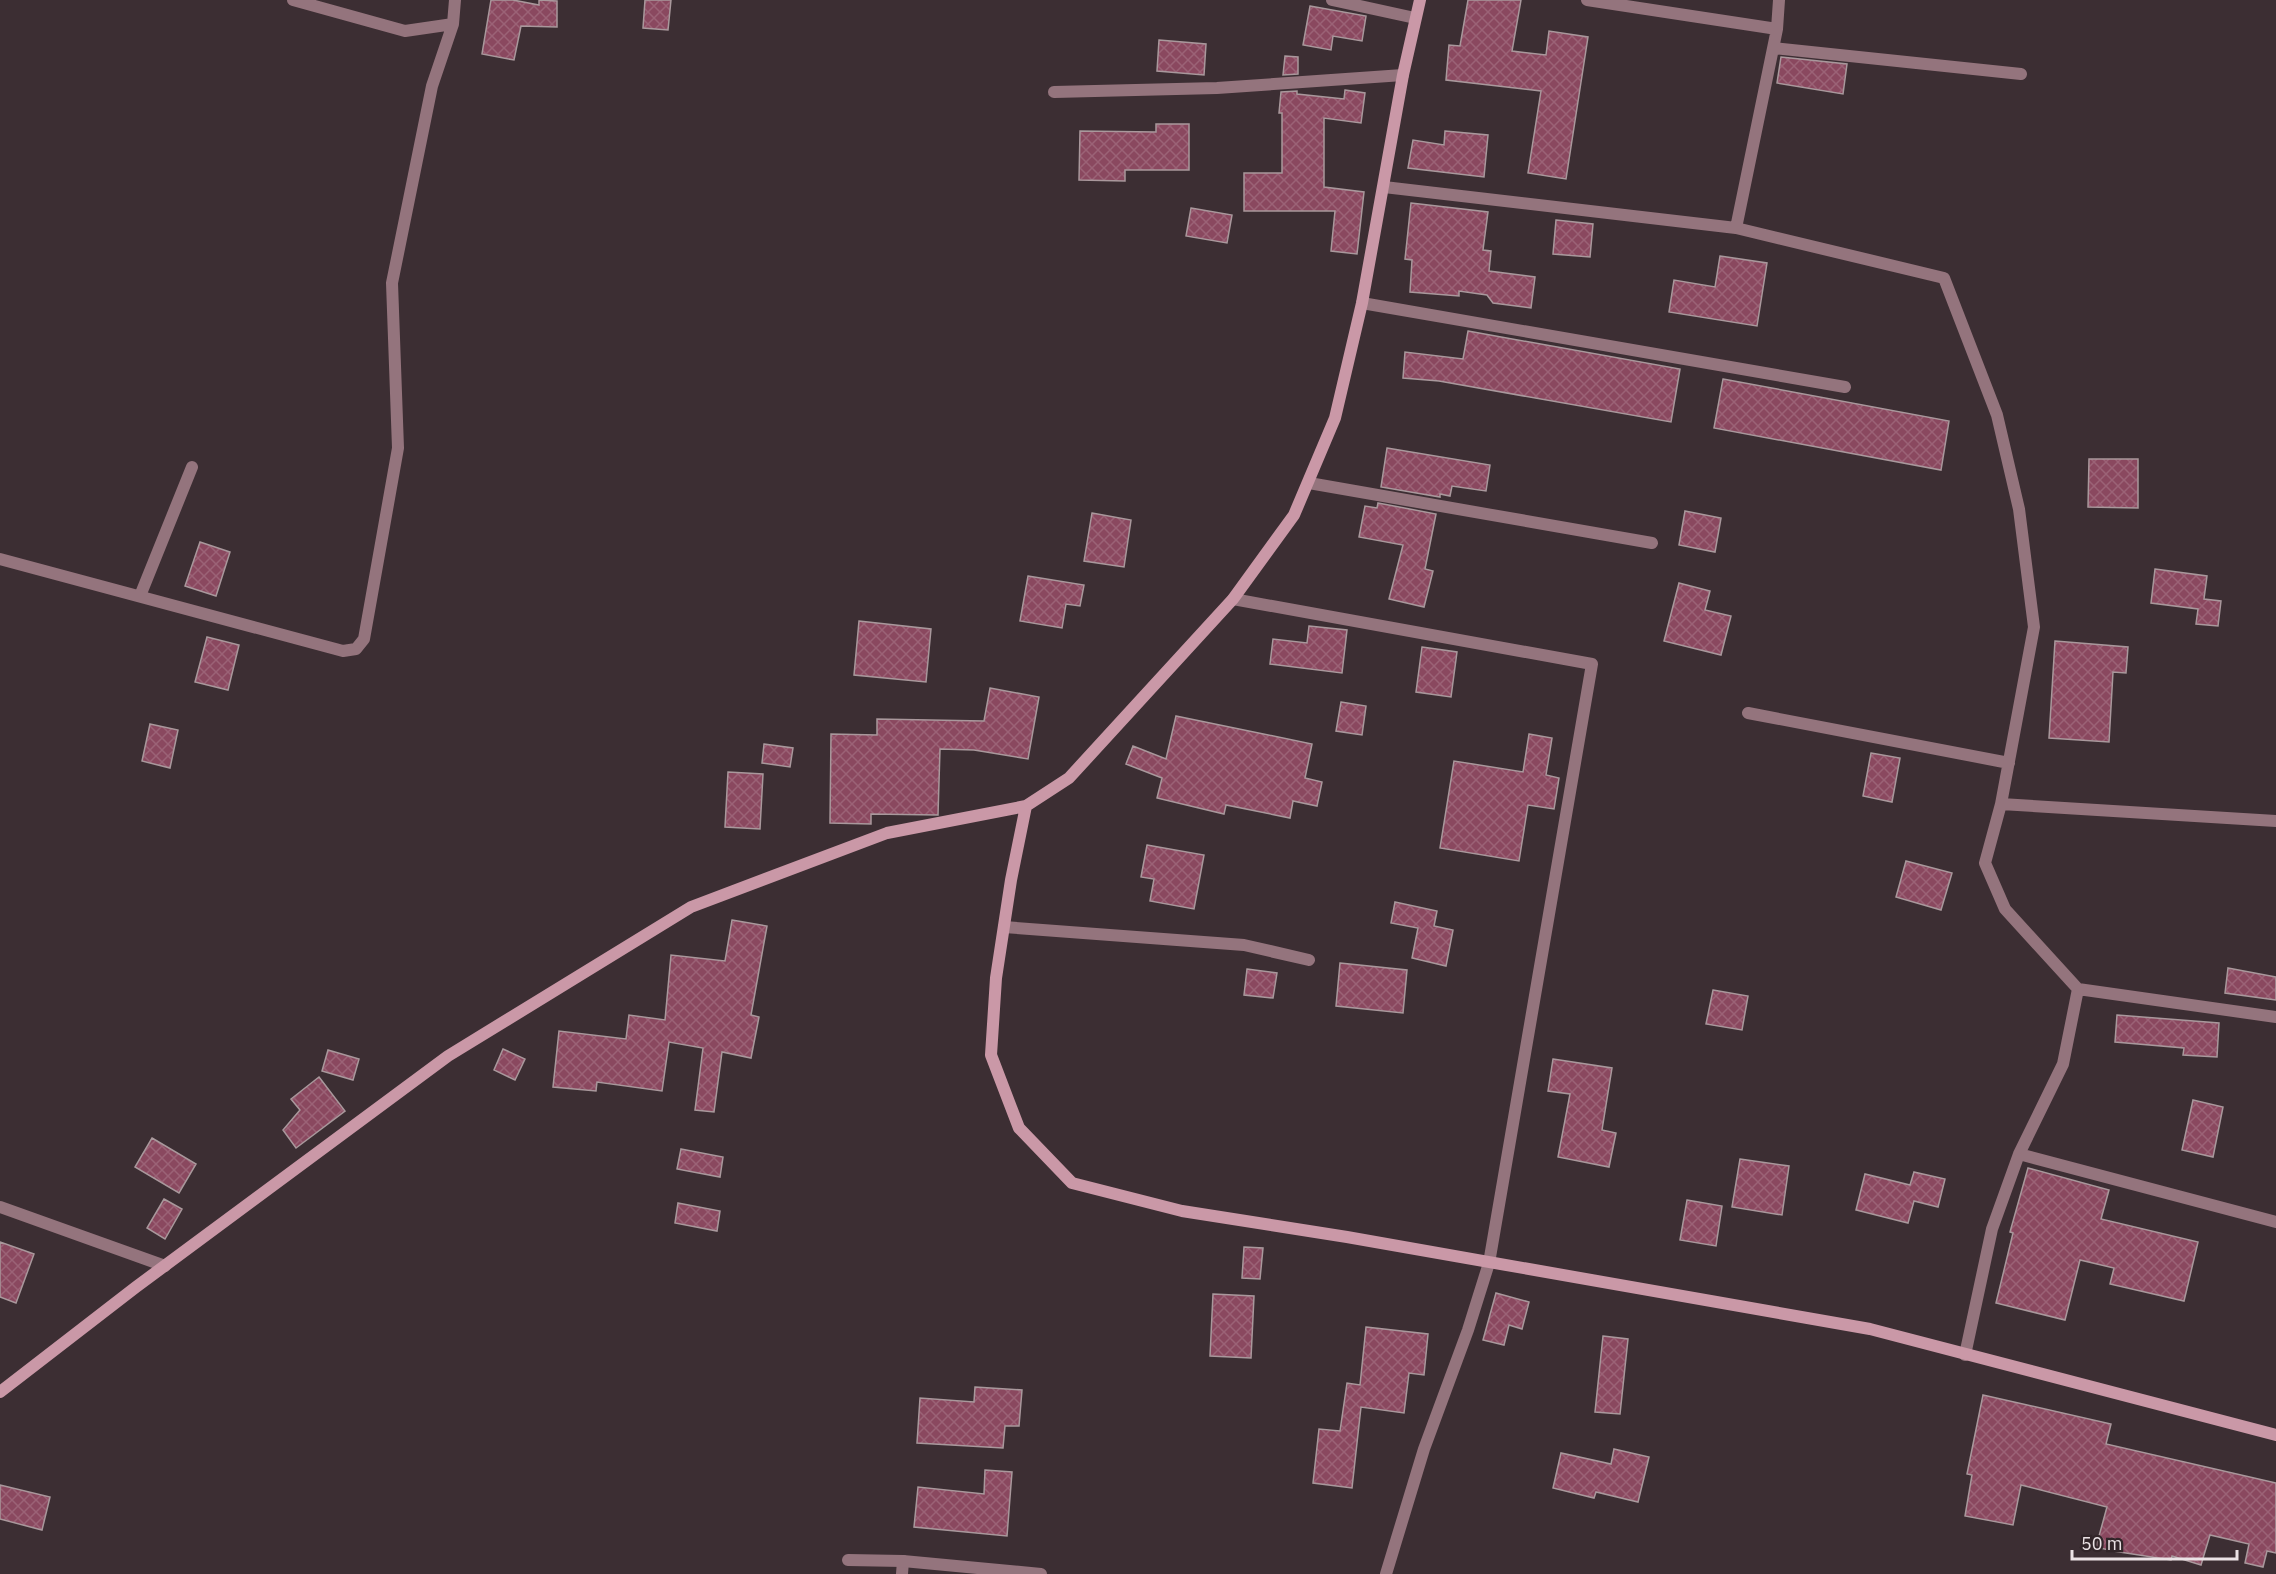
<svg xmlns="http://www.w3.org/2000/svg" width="2276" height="1574" viewBox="0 0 2276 1574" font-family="'IBM Plex Sans',sans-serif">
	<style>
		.building { fill: url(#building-cross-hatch); stroke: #a9989c; stroke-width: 1.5 }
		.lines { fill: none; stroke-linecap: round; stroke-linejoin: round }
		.lane { stroke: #94747d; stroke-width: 12 }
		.street { stroke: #94747d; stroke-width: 12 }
		.secondary { stroke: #ca98a7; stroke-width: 12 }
	</style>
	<defs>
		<pattern id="building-cross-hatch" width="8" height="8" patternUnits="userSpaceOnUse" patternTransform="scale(1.5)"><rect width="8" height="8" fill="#8a485f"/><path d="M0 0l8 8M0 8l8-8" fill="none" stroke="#9b6276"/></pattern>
	</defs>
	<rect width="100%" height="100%" fill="#3c2e33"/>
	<path class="building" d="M491,0H513L539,5V0L557,1V27L521,26L514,60L482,54Z
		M645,0H671L668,30L643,28Z
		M1468,0H1521L1512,51L1546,55L1549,31L1588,37L1566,179L1528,173L1541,91L1446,80L1449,45L1460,46Z
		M1310,6L1366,16L1362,41L1333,36L1331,50L1303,45Z
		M1159,40L1206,44L1204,75L1157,71Z
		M1285,56L1298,57V74L1283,75Z
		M1781,57L1847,64L1843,94L1777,83Z
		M1345,90L1365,93L1361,123L1324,118V187L1364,192L1357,254L1331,251L1335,211H1244V173H1282V113H1279L1281,92L1297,91V94L1344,99Z
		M1156,124H1189V170H1125V181L1079,180L1080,131L1156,132Z
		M1445,131L1488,135L1484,177L1408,168L1413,140L1444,145Z
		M1411,203L1488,212L1483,250L1491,251L1489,271L1535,277L1531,308L1493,303L1487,295L1459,291V296L1410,292L1412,260L1405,259Z
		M1191,208L1232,215L1227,243L1186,236Z
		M1556,220L1593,224L1590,257L1553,254Z
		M1720,256L1767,263L1757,326L1669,312L1674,280L1715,287Z
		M1468,331L1680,369L1671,422L1439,381L1403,378L1405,352L1463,359Z
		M1723,379L1949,421L1941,470L1714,428Z
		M1387,448L1490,465L1486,491L1452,486L1450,496L1440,494V497L1381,487Z
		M2089,459H2138V508L2088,507Z
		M1378,503L1436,514L1425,569L1433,571L1424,607L1389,599L1403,545L1359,537L1365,506L1377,508Z
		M1685,511L1721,518L1715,552L1679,545Z
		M1092,513L1131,520L1124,567L1084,561Z
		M200,542L230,552L216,596L185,586Z
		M2155,569L2207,576L2204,599L2221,601L2218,626L2196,624L2198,609L2151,603Z
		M1028,576L1084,585L1080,606L1066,604L1062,628L1020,621Z
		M1679,583L1710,591L1705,610L1731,616L1721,655L1664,641Z
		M859,621L931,629L926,682L854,675Z
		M1309,626L1347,630L1342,673L1270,664L1273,639L1307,643Z
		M207,637L239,645L228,690L195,682Z
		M2055,641L2128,647L2126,673L2113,672L2109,742L2049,738Z
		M1422,647L1457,652L1451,697L1416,692Z
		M990,688L1039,697L1028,759L974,750L940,749L938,815L871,814V824L830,823L831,734L877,735V719L984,721Z
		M1341,702L1366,706L1362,735L1336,731Z
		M1176,716L1312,744L1305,778L1322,782L1317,806L1293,801L1290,818L1226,805L1224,814L1157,798L1162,778L1126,764L1133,746L1166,759Z
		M150,724L178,730L170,768L142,761Z
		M1529,734L1552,738L1546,775L1559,778L1554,809L1528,805L1519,861L1440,848L1454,761L1523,772Z
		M764,744L793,748L790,767L762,763Z
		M1871,753L1900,758L1892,802L1863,796Z
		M728,772L763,774L760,829L725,827Z
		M1147,845L1204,855L1194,909L1150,901L1154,879L1141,877Z
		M1906,861L1952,873L1941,910L1896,897Z
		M1395,902L1437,911L1434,926L1453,930L1446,966L1412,958L1418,928L1391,923Z
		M732,920L767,926L751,1015L759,1017L751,1058L722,1052L714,1112L695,1110L703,1048L669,1042L662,1091L597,1082L596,1091L553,1087L559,1031L626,1039L629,1015L665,1020L671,955L725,961Z
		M1340,963L1407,970L1403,1013L1336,1006Z
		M2228,968L2276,977V1000L2225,993Z
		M1247,969L1277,973L1273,998L1244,995Z
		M1713,990L1748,996L1742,1030L1706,1024Z
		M2117,1015L2219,1023L2217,1057L2183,1055L2184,1048L2115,1042Z
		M503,1049L525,1059L515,1080L494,1070Z
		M328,1050L359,1059L353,1080L322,1071Z
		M1553,1059L1612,1068L1602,1130L1616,1133L1609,1167L1558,1157L1570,1094L1548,1091Z
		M319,1077L345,1111L296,1148L283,1130L300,1110L291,1099Z
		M2193,1100L2223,1107L2213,1157L2182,1150Z
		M152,1138L196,1164L179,1193L135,1167Z
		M681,1149L723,1157L720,1177L677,1169Z
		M1740,1159L1789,1166L1782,1215L1732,1207Z
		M2028,1168L2109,1190L2101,1219L2198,1242L2184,1301L2110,1284L2114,1268L2080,1260L2065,1320L1996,1303L2013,1233L2010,1232Z
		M1914,1172L1945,1179L1938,1207L1914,1201L1908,1223L1856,1210L1865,1174L1910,1185Z
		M164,1199L182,1209L165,1239L147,1228Z
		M1687,1200L1722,1206L1716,1246L1680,1240Z
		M678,1203L720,1211L717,1231L675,1223Z
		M0,1242L34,1254L16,1303L0,1297Z
		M1244,1247L1263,1248L1260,1279L1242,1278Z
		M1496,1293L1529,1302L1522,1329L1509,1325L1504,1345L1483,1340Z
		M1213,1294L1254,1296L1251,1358L1210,1356Z
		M1366,1327L1428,1334L1424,1375L1409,1373L1404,1413L1361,1407L1352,1488L1313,1483L1319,1429L1340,1431L1347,1383L1360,1385Z
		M1603,1336L1628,1339L1620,1414L1595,1412Z
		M975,1387L1022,1390L1019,1426H1005L1003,1448L917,1443L920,1398L974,1402Z
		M1983,1395L2111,1424L2106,1444L2276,1483V1553L2267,1551L2263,1567L2245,1563L2249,1544L2210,1535L2201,1565L2172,1556L2171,1560L2113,1551L2096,1547L2107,1507L2021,1485L2013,1525L1965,1516L1972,1475L1967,1474Z
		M1614,1449L1649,1457L1638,1502L1596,1492L1594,1498L1553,1488L1561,1453L1611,1464Z
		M985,1470L1012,1472L1007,1536L914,1527L918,1487L984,1494Z
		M0,1485L50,1497L42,1530L0,1519Z"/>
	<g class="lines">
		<path class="lane" d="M1362,303L1845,387
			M140,596L192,467
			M1004,927L1244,945L1309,960
			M902,1574L903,1561"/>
		<path class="street" d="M293,0L405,31L453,24L455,0
			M1332,0L1415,18
			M1587,0L1777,29
			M1774,48L2021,74
			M1054,92L1217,88L1403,75
			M1384,187L1736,228L1944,278L1997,415L2019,509L2034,627L2001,804L1985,863L2005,909L2078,989L2063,1064L2019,1154L1992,1229L1965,1355
			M1736,228L1777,29L1779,0
			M1309,483L1652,543
			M0,559L343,651L356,649L364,639L398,448L392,283L432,86L453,24
			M1233,599L1592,664L1489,1263L1468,1330L1424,1449L1386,1574
			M1748,713L2009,763
			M2001,804L2276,821
			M2078,989L2276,1017
			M2019,1154L2276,1222
			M0,1207L165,1266
			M848,1560L903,1561L1041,1574"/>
		<path class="secondary" d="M1420,0L1403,75L1362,303L1335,418L1294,515L1233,599L1069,778L1026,806L1011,880L996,978L991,1055L1019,1128L1072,1183L1182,1211L1347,1237L1870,1329L2276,1435
			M0,1392L136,1287L448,1056L691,907L887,833L1026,806"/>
	</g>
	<path d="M2072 1550v9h165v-9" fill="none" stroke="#ebe2e5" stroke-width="3"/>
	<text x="2081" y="1550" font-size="18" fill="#ebe2e5" stroke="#322529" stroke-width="4.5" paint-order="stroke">50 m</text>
</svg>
